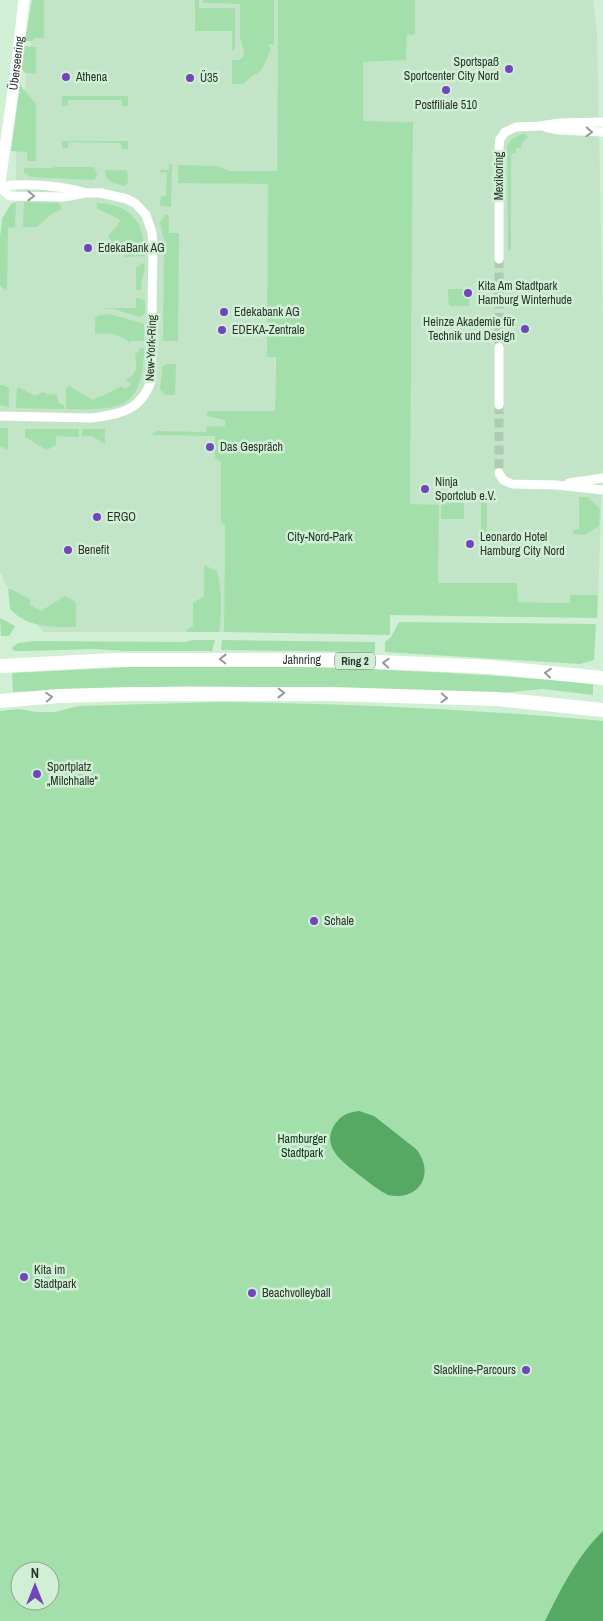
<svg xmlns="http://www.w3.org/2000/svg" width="603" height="1621" viewBox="0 0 603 1621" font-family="'Archivo Narrow',sans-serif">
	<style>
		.built { fill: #c1e5c6 }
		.green { fill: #a2dfaa; fill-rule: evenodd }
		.water { fill: #56a865 }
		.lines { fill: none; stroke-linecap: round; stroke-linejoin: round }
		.minor-tunnel { stroke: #afcab2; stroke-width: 9; stroke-dasharray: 9 4.5; stroke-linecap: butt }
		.minor { stroke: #fff; stroke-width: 9 }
		.tertiary { stroke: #fff; stroke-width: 11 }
		.primary { stroke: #fff; stroke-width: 14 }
		.oneway { stroke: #949a94 }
		.poi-dot { fill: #7444bc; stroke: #d1efd4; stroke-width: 2 }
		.labels { text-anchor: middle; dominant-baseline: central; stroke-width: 5; stroke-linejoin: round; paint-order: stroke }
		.shield { fill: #d1efd4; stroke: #5b6c5d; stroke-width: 1 }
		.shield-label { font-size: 11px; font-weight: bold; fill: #28342a }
		.poi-label { font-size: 12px; fill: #28342a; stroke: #d1efd4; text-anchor: start }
		.street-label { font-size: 12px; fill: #28342a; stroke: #d1efd4 }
		.park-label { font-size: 12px; fill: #103218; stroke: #d1efd4 }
	</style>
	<rect width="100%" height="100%" fill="#d1efd4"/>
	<path class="built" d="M39,0H278L275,411H226L224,632H43L2,579V574H0V292L9,225L16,209V150L33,28Z
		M415,0H593L597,33L603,326V459L598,595H571L570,603L518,602L517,583H438L410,504L413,122L363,121V62L406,60L407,34H415Z"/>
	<path class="green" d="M32,0H44V38H34L33,41H25Z
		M195,0H199V8H235V50H232V31H195Z
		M203,0H274V45L268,44L271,49L261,71L252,76L243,84H232V60H239L243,57L244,51L240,38V4L203,3Z
		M278,0H415V34L407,35L406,60L363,62V121L413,122L410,504L439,505L438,583H517L518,602L570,603V595H598L597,618L390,615V635L224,632L225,525L221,522V462L215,458V436L150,435L157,431L206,432L207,426H225V420L207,416V411H275L276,357H267L268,184L178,183V165L217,166L229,171H277Z
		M25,46L36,47V74L25,73L22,69Z
		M20,85L36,104V161H27V152L11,151Z
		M62,96H128V106H122V100H68V106H62Z
		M522,134H526L528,137L522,143L521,148H516V153L511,154V250H508L507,146L512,139Z
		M62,141H128V149H122L121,143L68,142V148H62Z
		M169,164H172L171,207L160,206L161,196H166L167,173L160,172V170H169Z
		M54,167H94L97,175L94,180L31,177L24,172V168H53Z
		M105,170H127L128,182L125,186C114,183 104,182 105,170Z
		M16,202L15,227L8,228L7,291L0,286V238L2,219L11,204Z
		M24,202L59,203L62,209L50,215L37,227H23Z
		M96,203C132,204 144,222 145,256L124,257V255L114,247L108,236L120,222L119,219L96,208L98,206Z
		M165,215H169V233H179L178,341H163L164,241L160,222Z
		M140,263L145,265C144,275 141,280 141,290H136V267L140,266Z
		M448,289H469V306H449Z
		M136,298L142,299L145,302V314L140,317L114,309L96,308H136Z
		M109,314L142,323L144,325V341H130L129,343L127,340L114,334H95V318L99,315Z
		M139,348H144C143,410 121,410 66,409V388L69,386L93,400L100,396L101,397L122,386L124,389L131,385V383L127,382L126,380C139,372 136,367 135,354L139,351Z
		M167,364H176L175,395H165L160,389L163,366Z
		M0,385H4L9,388V407L0,405Z
		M18,387L35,396L43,392L50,395L56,394L59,403L64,405V409L16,408L17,388Z
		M0,428H8V450L0,446Z
		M25,429H79V437L56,436V445L47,450L25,437Z
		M82,429H105V444L92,436H82Z
		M579,497H588L600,509L599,526L584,535L573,534V530L579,529Z
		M441,503H464V519H441Z
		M481,503H487V534H481Z
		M204,565L217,571C222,590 222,613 219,632H187V629L193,626V603L204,596Z
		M8,588L30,599V605L41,611L65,596L76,602V627C53,627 27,628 10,609Z
		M0,618L15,626L9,636H1Z
		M399,622L596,624L594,660L580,664L385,652V642L391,637Z
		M192,640H215L212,651H128L93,649L28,651H14L12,648L18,643L35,641L185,642Z
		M222,640L375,642V652L221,650Z
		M230,666C351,667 472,673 593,683V695L543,689L487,694L335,688L185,686L13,692L12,673L132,667Z
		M221,702C349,704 476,709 603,721V1621H0V711L19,709L36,712H55L78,706ZM20,1571H50V1601H20Z"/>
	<path class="water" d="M359,1111L374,1116L416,1149C436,1173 419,1202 388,1195C378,1190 370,1183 362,1177C346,1164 319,1148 335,1124C341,1115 349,1112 359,1111Z
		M603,1531V1621H545C561,1589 577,1556 603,1531Z"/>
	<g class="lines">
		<path class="minor-tunnel" d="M499,259V347
			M499,405V473"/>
		<path class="minor" d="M545,127L558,130L603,132
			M0,187C22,182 65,186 86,193
			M0,188L10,196L64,197L86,193H101L127,199L136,204L146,215L152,233L153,244L151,381C141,411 120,414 91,418L0,416
			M499,259V146L500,139L505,132L516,127L540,126L559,123L603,122
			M499,347V405
			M499,473L503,480L512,484L556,485L603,490
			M569,483L603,478"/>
		<path class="tertiary" id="s1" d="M0,182L15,77L24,0"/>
		<g class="primary">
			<path id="s2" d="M0,666L114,660H335L490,667L603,678"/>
			<path d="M0,701L59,696L131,694H331L497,699L603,710"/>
		</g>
	</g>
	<defs><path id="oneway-chevron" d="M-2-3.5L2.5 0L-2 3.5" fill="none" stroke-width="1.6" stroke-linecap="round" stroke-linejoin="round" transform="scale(1.25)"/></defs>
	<g class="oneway">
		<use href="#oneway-chevron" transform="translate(589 132) rotate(3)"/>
		<use href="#oneway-chevron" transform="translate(31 196) rotate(1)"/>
		<use href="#oneway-chevron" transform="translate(223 659) rotate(-179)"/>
		<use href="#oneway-chevron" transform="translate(386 663) rotate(-177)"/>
		<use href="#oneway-chevron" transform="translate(548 673) rotate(-175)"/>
		<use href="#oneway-chevron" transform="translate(281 693) rotate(1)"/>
		<use href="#oneway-chevron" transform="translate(49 697) rotate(-4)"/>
		<use href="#oneway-chevron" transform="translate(444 698) rotate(2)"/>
	</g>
	<g class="poi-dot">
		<circle cx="509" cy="69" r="5"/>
		<circle cx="66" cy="77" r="5"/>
		<circle cx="190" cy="78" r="5"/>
		<circle cx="446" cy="90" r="5"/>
		<circle cx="88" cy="248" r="5"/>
		<circle cx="468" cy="293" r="5"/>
		<circle cx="224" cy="312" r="5"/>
		<circle cx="525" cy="329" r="5"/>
		<circle cx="222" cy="330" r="5"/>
		<circle cx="210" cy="447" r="5"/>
		<circle cx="425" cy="489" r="5"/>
		<circle cx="97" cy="517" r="5"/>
		<circle cx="470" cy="544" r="5"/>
		<circle cx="68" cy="550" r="5"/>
		<circle cx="37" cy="774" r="5"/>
		<circle cx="314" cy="921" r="5"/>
		<circle cx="24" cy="1277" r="5"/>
		<circle cx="252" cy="1293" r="5"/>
		<circle cx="526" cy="1370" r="5"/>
	</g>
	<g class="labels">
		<rect class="shield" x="335" y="652.5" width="40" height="17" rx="4"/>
		<g class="shield-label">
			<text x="355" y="661">Ring 2</text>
		</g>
		<g class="poi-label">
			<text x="499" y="62" text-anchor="end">Sportspaß<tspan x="499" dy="14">Sportcenter City Nord</tspan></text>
			<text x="76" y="77">Athena</text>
			<text x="200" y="78">Ü35</text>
			<text x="446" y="105" text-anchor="middle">Postfiliale 510</text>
			<text x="98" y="248">EdekaBank AG</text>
			<text x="478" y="286">Kita Am Stadtpark<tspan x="478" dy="14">Hamburg Winterhude</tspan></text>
			<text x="234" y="312">Edekabank AG</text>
			<text x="515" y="322" text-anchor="end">Heinze Akademie für<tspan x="515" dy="14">Technik und Design</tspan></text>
			<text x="232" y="330">EDEKA-Zentrale</text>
			<text x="220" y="447">Das Gespräch</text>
			<text x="435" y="482">Ninja<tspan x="435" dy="14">Sportclub e.V.</tspan></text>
			<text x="107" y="517">ERGO</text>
			<text x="480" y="537">Leonardo Hotel<tspan x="480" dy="14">Hamburg City Nord</tspan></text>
			<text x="78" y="550">Benefit</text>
			<text x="47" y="767">Sportplatz<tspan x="47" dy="14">„Milchhalle“</tspan></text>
			<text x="324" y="921">Schale</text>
			<text x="34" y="1270">Kita im<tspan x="34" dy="14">Stadtpark</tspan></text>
			<text x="262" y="1293">Beachvolleyball</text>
			<text x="516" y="1370" text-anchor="end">Slackline-Parcours</text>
		</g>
		<g class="street-label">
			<text stroke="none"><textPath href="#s1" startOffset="120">Überseering</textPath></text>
			<text transform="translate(499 176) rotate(-90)">Mexikoring</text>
			<text transform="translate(151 348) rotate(-88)">New-York-Ring</text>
			<text stroke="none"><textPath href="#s2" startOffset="302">Jahnring</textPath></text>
		</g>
		<g class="park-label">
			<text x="320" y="537">City-Nord-Park</text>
			<text x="302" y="1139">Hamburger<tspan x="302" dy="14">Stadtpark</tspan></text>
		</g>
	</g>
	<g transform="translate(35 1586)"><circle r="24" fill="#d1efd4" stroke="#8da490"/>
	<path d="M0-4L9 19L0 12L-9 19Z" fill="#7444bc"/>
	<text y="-8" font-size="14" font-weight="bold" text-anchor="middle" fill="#28342a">N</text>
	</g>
</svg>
